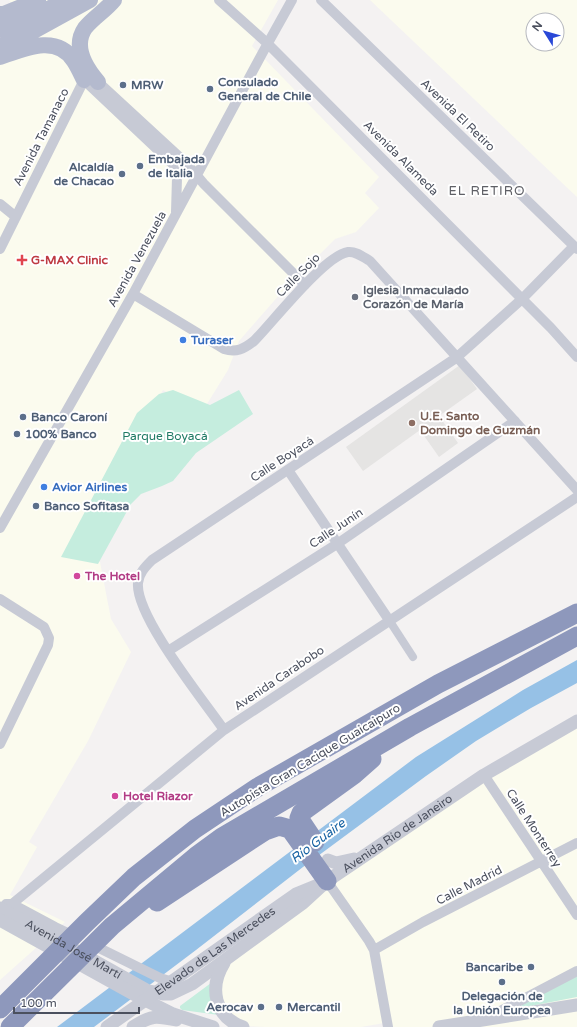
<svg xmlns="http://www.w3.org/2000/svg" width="577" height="1027" viewBox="0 0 577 1027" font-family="'Varela Round',sans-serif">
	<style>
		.commercial { fill: #fbfbee; fill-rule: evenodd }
		.education { fill: #e5e4e3 }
		.green { fill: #c5edde }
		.water { fill: #96c1e6 }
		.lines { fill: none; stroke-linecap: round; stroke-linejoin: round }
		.pedestrian { stroke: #c7cad5; stroke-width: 8 }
		.minor { stroke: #c7cad5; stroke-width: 10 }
		.tertiary { stroke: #c7cad5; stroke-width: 13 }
		.primary { stroke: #b4bace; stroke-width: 16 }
		.motorway { stroke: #8e98bc; stroke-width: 19 }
		.service-dot { fill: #5c6f8a; stroke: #fff; stroke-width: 1.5 }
		.health-dot { fill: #e0444e; stroke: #fff; stroke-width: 1.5 }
		.worship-dot { fill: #6b7280; stroke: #fff; stroke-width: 1.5 }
		.shop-dot { fill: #3f7fe0; stroke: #fff; stroke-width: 1.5 }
		.education-dot { fill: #8d6e63; stroke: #fff; stroke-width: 1.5 }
		.hotel-dot { fill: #d1479c; stroke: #fff; stroke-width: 1.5 }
		.labels { text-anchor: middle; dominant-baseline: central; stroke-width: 4; stroke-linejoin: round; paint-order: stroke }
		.service-label { font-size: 12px; font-weight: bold; fill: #4e5e75; stroke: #fff; text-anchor: start }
		.street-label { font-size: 12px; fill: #4b505e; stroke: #fff }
		.health-label { font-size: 12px; font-weight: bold; fill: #be3a42; stroke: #fff; text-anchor: start }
		.worship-label { font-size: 12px; font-weight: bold; fill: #5b616d; stroke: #fff; text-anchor: start }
		.shop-label { font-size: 12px; font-weight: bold; fill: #366cbe; stroke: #fff; text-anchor: start }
		.education-label { font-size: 12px; font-weight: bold; fill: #785e54; stroke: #fff; text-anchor: start }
		.park-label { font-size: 12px; fill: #207b65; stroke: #fff }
		.hotel-label { font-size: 12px; font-weight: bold; fill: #b23c85; stroke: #fff; text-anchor: start }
		.neighbourhood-label { font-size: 13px; letter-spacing: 1px; fill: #5f6066; stroke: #fff }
		.water-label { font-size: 13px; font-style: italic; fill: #1863a3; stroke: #fff }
	</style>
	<rect width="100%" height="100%" fill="#f4f2f2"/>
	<path class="commercial" d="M9,0H278L252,46L379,177L365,193L379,208L356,232L335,239L281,293L239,341L228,370L202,412L163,390L71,545L100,562L111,619L131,652L88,741L29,842L37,847L10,895L65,922L0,980V63L21,14Z
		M370,0H577V197L559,180ZM533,20H557V44H533Z
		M577,723V1027H391L390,1022L361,1027H266L244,1026L232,1022L216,982L224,969L338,881L407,830Z"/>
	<path class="education" d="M460,365L477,389L439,416L458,443L439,457L420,430L363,471L346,447Z"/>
	<path class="green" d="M173,390L210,405L239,390L253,414L196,453L173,481L162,486L141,494L131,504L98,564L61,557L137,413L159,394Z
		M577,976V997L510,1010Z
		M211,983L219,1015L182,1010L180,1008V1006Z"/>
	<path class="water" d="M577,660V683L531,708L476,741L426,776L303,867L196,950L94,1027H57L416,757L523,690Z"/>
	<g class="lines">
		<path class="pedestrian" d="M389,620L413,657"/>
		<path class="minor" d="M219,0L267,43L551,328L577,357
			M321,0L577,249
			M98,82L187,164L204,184L305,285
			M175,166L177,178L176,212
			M0,204L16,217
			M0,249L84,80L175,166L181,171L197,176
			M133,294L224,349C236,353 244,349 254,341C272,323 325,255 348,252C356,251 363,257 370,261L577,490
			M288,470L389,620
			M0,528L133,294L263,52L292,0
			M0,599L44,627L49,638L48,645L0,744
			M168,651L337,544L515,421
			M224,730C204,701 135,616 138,583C139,573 145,567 152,560L456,358L522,299L574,246
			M484,775L577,915
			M327,881L369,941L374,950L388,1027
			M6,904H12L55,927L76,937
			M12,904L224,730L577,497
			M91,944L160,978L176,983
			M374,950L423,922L577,843
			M487,1018L577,971"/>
		<g class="tertiary">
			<path d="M328,860L336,863L354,859"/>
			<path id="s1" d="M0,908L148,991L164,994H171L192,984L303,903L327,881L484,775L577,721"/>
			<path d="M0,920L139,997L173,1014L213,1027"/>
			<path d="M224,963C209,987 214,1017 243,1027"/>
			<path id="s2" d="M107,1027L296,894L318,885"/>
			<path d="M133,1027C151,1015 156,1016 176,1020"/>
			<path d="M439,1027L577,1005"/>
		</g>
		<path class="primary" d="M0,14H4L38,0
			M0,29L46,10L67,0
			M0,46L30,33L90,0
			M0,57C23,49 57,33 74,61C78,67 81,74 84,80
			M98,82C86,68 72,47 85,28C93,18 106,10 114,0"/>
		<path class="motorway" d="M315,842L299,818L301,813L355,774L372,759
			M157,902L265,831L279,826L290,829L327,881
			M0,1009L87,922L134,877L195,829L258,787L438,684L577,613
			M10,1027L112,926L196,856L222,837L410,727L577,636"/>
	</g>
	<g class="service-dot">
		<circle cx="123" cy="85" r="4"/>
		<circle cx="210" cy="89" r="4"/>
		<circle cx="140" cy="166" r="4"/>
		<circle cx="122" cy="174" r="4"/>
		<circle cx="23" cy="417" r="4"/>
		<circle cx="17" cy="434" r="4"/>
		<circle cx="36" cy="506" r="4"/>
		<circle cx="531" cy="967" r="4"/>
		<circle cx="502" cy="982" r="4"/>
		<circle cx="261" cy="1007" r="4"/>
		<circle cx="279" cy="1007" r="4"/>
	</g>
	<path class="health-dot" d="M20 254h4v4h4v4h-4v4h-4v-4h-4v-4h4z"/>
	<circle class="worship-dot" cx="355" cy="297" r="4"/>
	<g class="shop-dot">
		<circle cx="183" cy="340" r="4"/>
		<circle cx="44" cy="487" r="4"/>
	</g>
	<circle class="education-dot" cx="412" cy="423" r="4"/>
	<g class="hotel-dot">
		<circle cx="77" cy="576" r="4"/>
		<circle cx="115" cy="796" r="4"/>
	</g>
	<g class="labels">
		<g class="service-label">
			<text x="218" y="82">Consulado<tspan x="218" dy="14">General de Chile</tspan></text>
			<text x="131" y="85">MRW</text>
			<text x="148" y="159">Embajada<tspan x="148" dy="14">de Italia</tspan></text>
			<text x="114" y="167" text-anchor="end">Alcaldía<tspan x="114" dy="14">de Chacao</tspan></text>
			<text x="31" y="417">Banco Caroní</text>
			<text x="25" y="434">100% Banco</text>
			<text x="44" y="506">Banco Sofitasa</text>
			<text x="523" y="967" text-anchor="end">Bancaribe</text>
			<text x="502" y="996" text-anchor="middle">Delegación de<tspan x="502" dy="14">la Unión Europea</tspan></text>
			<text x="253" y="1007" text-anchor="end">Aerocav</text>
			<text x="287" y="1007">Mercantil</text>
		</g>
		<g class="street-label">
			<text transform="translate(458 115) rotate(44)">Avenida El Retiro</text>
			<text transform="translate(41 137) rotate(-63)">Avenida Tamanaco</text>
			<text transform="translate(401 158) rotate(45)">Avenida Alameda</text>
			<text transform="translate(137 259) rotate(-61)">Avenida Venezuela</text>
			<text transform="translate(298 275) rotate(-45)">Calle Sojo</text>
			<text transform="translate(282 459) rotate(-33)">Calle Boyacá</text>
			<text transform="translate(336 528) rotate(-34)">Calle Junín</text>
			<text transform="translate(279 678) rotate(-34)">Avenida Carabobo</text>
			<text transform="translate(310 760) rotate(-31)">Autopista Gran Cacique Guaicaipuro</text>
			<text transform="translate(534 828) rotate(57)">Calle Monterrey</text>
			<text stroke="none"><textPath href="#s1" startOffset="471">Avenida Río de Janeiro</textPath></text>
			<text transform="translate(469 885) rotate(-27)">Calle Madrid</text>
			<text stroke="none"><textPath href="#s1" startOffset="84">Avenida José Martí</textPath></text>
			<text stroke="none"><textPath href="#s2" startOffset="132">Elevado de Las Mercedes</textPath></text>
		</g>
		<g class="health-label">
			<text x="31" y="260">G-MAX Clinic</text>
		</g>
		<g class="worship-label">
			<text x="363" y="290">Iglesia Inmaculado<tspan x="363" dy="14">Corazón de María</tspan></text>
		</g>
		<g class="shop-label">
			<text x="191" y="340">Turaser</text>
			<text x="52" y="487">Avior Airlines</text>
		</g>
		<g class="education-label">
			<text x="420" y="416">U.E. Santo<tspan x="420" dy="14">Domingo de Guzmán</tspan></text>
		</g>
		<g class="park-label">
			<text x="165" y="436">Parque Boyacá</text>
		</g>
		<g class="hotel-label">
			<text x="85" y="576">The Hotel</text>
			<text x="123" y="796">Hotel Riazor</text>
		</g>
		<g class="neighbourhood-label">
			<text x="487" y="191">EL RETIRO</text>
		</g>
		<g class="water-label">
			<text transform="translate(318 841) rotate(-37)">Río Guaire</text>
		</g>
	</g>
	<g transform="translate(545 32) rotate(307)"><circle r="19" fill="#ffffff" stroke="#b7b9bf"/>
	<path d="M0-3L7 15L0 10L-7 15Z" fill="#2948d7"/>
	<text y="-6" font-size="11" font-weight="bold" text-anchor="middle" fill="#4b505e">N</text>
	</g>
	<path d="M14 1007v6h125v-6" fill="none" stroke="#4b505e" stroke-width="2"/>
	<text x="20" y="1007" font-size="12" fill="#4b505e" stroke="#ffffff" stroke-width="3" paint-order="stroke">100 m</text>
</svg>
